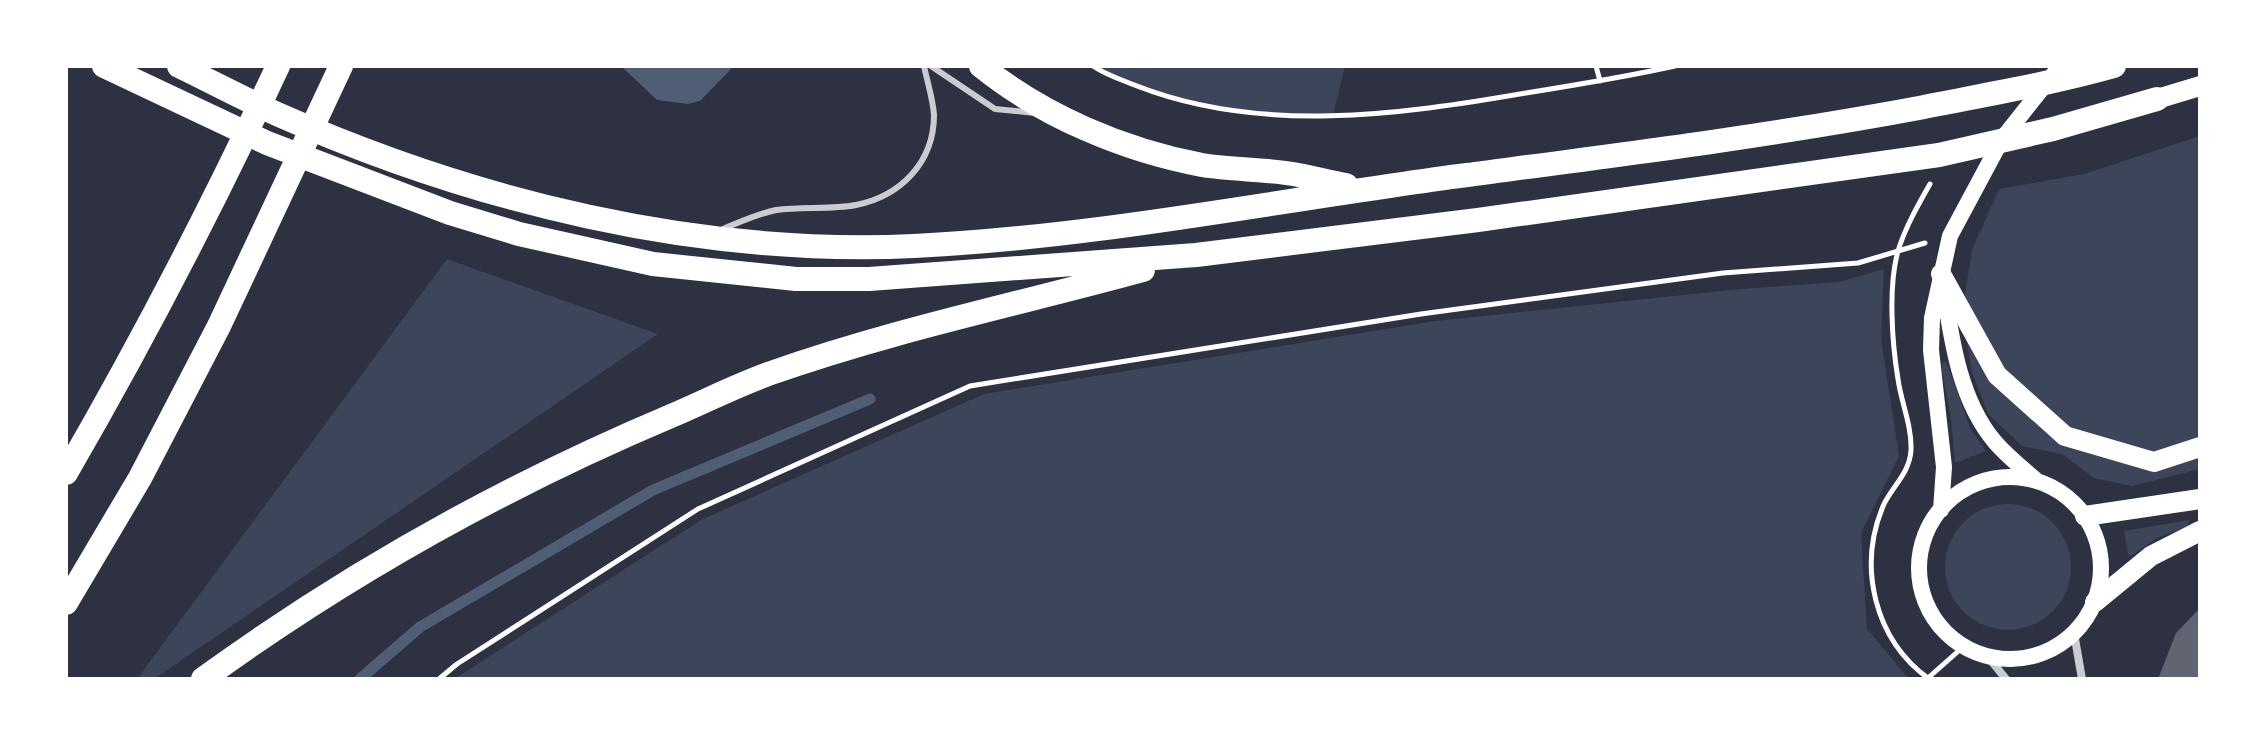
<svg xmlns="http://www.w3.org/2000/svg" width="2266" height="745" viewBox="0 0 2266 745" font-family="'Titillium Web',sans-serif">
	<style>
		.green { fill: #3c4559 }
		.water { fill: #4f5d75 }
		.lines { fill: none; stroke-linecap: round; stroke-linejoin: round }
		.stream { stroke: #4f5d75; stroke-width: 11 }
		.building { fill: #626471 }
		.path { stroke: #fff; stroke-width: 5 }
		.service { stroke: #caccd0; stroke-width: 6 }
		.minor { stroke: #caccd0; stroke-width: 8 }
		.secondary { stroke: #fff; stroke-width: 16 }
		.primary { stroke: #fff; stroke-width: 20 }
		.motorway { stroke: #fff; stroke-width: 24 }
	</style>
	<rect width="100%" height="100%" fill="#2d3142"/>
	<path class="green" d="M1093,66H1345L1333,115L1242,111L1161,95Z
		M2200,136V469L2132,486L2094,478L2062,454L2022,446L1988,414L1972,372L1962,314L1972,250L1999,189L2084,174Z
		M447,259L658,334L154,679H137Z
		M1884,269L1881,339L1899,456L1861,533L1867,629L1909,679H454L701,520L984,394L1435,321L1740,289L1839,282Z
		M1946,361L1971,430L1986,451L1955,463L1951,419L1942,370V364Z
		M1945 567a63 63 0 1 1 126 0a63 63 0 1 1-126 0Z
		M2189,520L2188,526L2157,538L2131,556L2128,554L2124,531Z"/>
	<path class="water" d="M621,66H734L700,101L688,104L657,100Z"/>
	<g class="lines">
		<path class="stream" d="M360,679L420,627L653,490L870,399"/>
	</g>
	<path class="building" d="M2200,608V679H2158L2176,633Z"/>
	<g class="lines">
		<path class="path" d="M1093,66C1106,75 1122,80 1137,86C1260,134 1399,115 1526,93C1576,85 1625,77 1675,66
			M1596,66L1600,81
			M1928,678L1963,647
			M439,679L457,664L698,509L970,386L1421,314L1723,273L1858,263L1925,243
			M1929,679C1874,639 1857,566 1884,504C1893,486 1910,472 1911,450C1912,426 1901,402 1898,379C1892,343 1888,286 1898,251C1905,228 1918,205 1930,184"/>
		<path class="service" d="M931,66L995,109L1035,113
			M723,229C740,222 757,214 776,210C802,206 830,210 856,205C901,196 934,162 934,115C933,99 927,81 924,66"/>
		<path class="minor" d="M2074,633L2082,679
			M1988,657L2006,679"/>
		<path class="secondary" d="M1943,284C1951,337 1959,400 1995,442C2007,456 2022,468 2036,480
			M1919 568a91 91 0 1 1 182 0a91 91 0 1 1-182 0Z
			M1941,510L1944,467L1931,350L1932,318L1950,236L2002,139L2060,66"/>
		<path class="primary" d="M2157,99L2200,86
			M1941,274L1997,375L2065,436L2154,462L2200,447
			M2085,516L2200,499
			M2095,602L2151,556L2200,531"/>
		<path class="motorway" d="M104,66L267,143L450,213L519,234L653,264L796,279H869L1196,255L1478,220L1939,155L2053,129L2157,99
			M179,66C212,82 244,99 277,114C476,202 697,256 914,246C1100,237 1283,199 1467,175C1618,155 1769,136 1919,108C1984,95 2050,84 2114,66
			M981,66C1043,116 1123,150 1202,165C1232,170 1263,169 1293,174C1311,177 1329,182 1346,185
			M66,473C143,340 213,205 278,66
			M66,603L140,478L219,326L341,66
			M203,679C349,573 505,486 671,416C704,402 737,385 771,373C893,330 1019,304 1143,270"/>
	</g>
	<rect width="2266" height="745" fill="none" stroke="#ffffff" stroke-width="136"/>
</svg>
